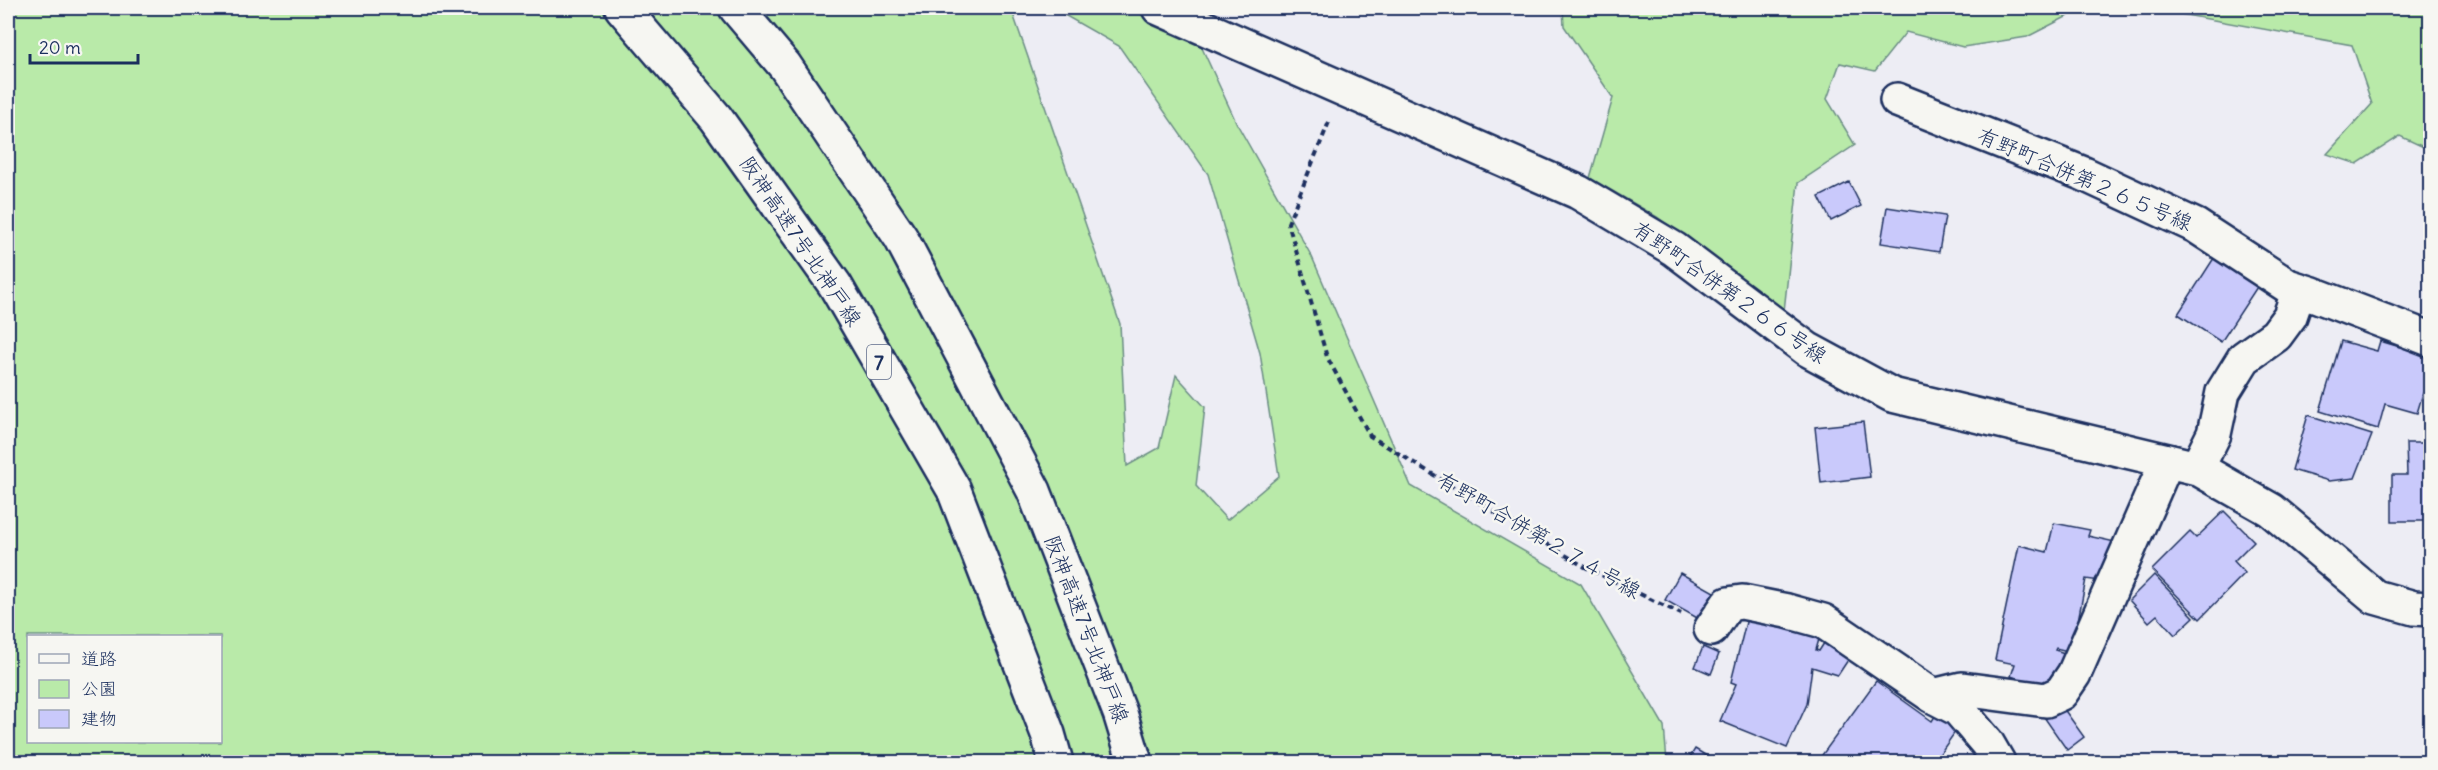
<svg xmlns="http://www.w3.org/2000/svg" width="2438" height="770" viewBox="0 0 2438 770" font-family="Delius,'Klee One',sans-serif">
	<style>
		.green { fill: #b9eaa9; stroke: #6a8c84; stroke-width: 1.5; fill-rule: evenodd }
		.building { fill: #c9c9fb; stroke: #1b2f5e; stroke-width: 1.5 }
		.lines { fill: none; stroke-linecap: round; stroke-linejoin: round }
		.street-casing { stroke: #1b2f5e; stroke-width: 38 }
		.highway-casing { stroke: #1b2f5e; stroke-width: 38 }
		.path { stroke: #1b2f5e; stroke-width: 4; stroke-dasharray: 6 4.5; stroke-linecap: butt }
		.street { stroke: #f6f6f2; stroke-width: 33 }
		.highway { stroke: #f6f6f2; stroke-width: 33 }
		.labels { text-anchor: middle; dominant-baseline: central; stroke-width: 5; stroke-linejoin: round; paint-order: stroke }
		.shield { fill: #f6f6f2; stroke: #5d6b8a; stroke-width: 1.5 }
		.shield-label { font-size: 20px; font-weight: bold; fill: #1b2f5e }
		.street-label { font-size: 21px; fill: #1b2f5e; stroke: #f6f6f2 }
	</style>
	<rect width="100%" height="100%" fill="#ededf4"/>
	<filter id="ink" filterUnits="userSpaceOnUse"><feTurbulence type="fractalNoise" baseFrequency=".0167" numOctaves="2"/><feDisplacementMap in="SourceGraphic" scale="12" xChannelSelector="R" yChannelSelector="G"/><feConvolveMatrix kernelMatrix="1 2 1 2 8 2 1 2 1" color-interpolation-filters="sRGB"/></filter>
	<g filter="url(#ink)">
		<path class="green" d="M8,8H1011L1120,324L1127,466L1159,448L1176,375L1205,407L1196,486L1227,520L1279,476L1260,353L1208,174L1119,46L1052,8H1130L1196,35L1237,124L1312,257L1411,486L1581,584L1664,726L1667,762H8ZM28,636H220V742H28Z
			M1563,8H2129L2070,15L2027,37L1963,47L1906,32L1875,71L1840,63L1827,99L1855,145L1798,183L1784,311L1657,217L1590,178L1613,98L1564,26Z
			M2147,8H2430V150L2400,136L2357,164L2327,154L2372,104L2352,45Z"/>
		<path class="building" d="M1849,182L1861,206L1831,221L1819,197Z
			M1887,207L1945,216L1939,252L1881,243Z
			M2214,258L2257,287L2221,342L2178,314Z
			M2341,341L2377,351L2380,341L2430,356V386L2428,394L2423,393L2417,413L2385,404L2378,429L2320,411Z
			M2308,415L2372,435L2355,478L2329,481L2292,470Z
			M1863,422L1870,477L1821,483L1815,427Z
			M2406,443H2430V521H2392V475H2407Z
			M2224,511L2254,541L2234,561L2245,573L2200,619L2152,570L2190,532L2196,538Z
			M2054,523L2090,530L2088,536L2115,542L2107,582L2086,579L2072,652L2056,648L2055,650L2071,655L2048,690L2011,676L2015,664L1995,660L2019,545L2047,552Z
			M1680,573L1714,592L1699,619L1665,600Z
			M2154,575L2194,617L2175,635L2157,615L2149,622L2129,600Z
			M1748,614L1821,632L1816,650L1819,651L1831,632L1856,648L1838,675L1812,667L1807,704L1787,748L1720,721L1736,684L1731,682Z
			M1703,647L1719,654L1711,674L1695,667Z
			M1876,681L1932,721L1937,713L1958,728L1934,762H1832L1822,755Z
			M2061,705L2084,737L2067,750L2044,717Z
			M1695,749L1712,759L1710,762H1687Z"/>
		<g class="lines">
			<defs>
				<path id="street" d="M1159,8L1578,192L1674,249L1807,349L1892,395L2197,468L2271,510L2375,597L2414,608L2430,609
					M1897,100L2084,174L2196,226L2288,286L2310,293L2430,339
					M2197,468L2214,434L2223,392L2244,358L2276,335L2290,316L2299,290
					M1711,629L1728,604L1742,602L1787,611L1823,621L1933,696L1962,689L2046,700L2061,693L2074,674L2167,461
					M1933,696L1958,709L1987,743L1998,762"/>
				<path id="highway" d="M622,8L716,118L835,285L954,490L1048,734L1056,762
					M736,8L785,66L901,238L1034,491L1120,713L1135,762"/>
			</defs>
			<use href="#street" class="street-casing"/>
			<use href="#highway" class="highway-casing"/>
			<path class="path" d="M1329,122L1288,223L1327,357L1370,436L1585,567L1681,614"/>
			<use href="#street" class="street"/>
			<use href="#highway" class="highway"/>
		</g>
	</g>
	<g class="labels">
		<rect class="shield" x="867" y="345" width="24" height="34" rx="4.5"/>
		<g class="shield-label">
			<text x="879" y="362">7</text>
		</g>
		<g class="street-label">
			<text transform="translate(2085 179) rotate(23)">有野町合併第２６５号線</text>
			<text transform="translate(801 241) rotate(56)">阪神高速7号北神戸線</text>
			<text transform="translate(1730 292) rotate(35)">有野町合併第２６６号線</text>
			<text transform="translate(1539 535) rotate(30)">有野町合併第２７４号線</text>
			<text transform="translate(1087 629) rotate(69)">阪神高速7号北神戸線</text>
		</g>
	</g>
	<rect width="2438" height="770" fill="none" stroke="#f6f6f2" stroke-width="30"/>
	<rect x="15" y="15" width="2408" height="740" fill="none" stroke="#1b2f5e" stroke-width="2" filter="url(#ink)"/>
	<rect x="27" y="635" width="195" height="108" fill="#f6f6f2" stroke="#9ea6b7" stroke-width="1.5"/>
	<rect x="39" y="654" width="30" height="9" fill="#f6f6f2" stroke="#9ea6b7" stroke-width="1.5"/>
	<text x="81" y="665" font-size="18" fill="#1b2f5e">道路</text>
	<rect x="39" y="680" width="30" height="18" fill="#b9eaa9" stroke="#9ea6b7" stroke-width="1.5"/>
	<text x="81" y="695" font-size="18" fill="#1b2f5e">公園</text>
	<rect x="39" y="710" width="30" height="18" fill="#c9c9fb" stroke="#9ea6b7" stroke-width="1.5"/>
	<text x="81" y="725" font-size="18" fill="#1b2f5e">建物</text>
	<path d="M30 54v9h108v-9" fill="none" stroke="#1b2f5e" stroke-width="3"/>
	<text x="39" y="54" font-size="18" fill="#1b2f5e" stroke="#f6f6f2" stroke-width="4.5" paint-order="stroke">20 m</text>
</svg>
